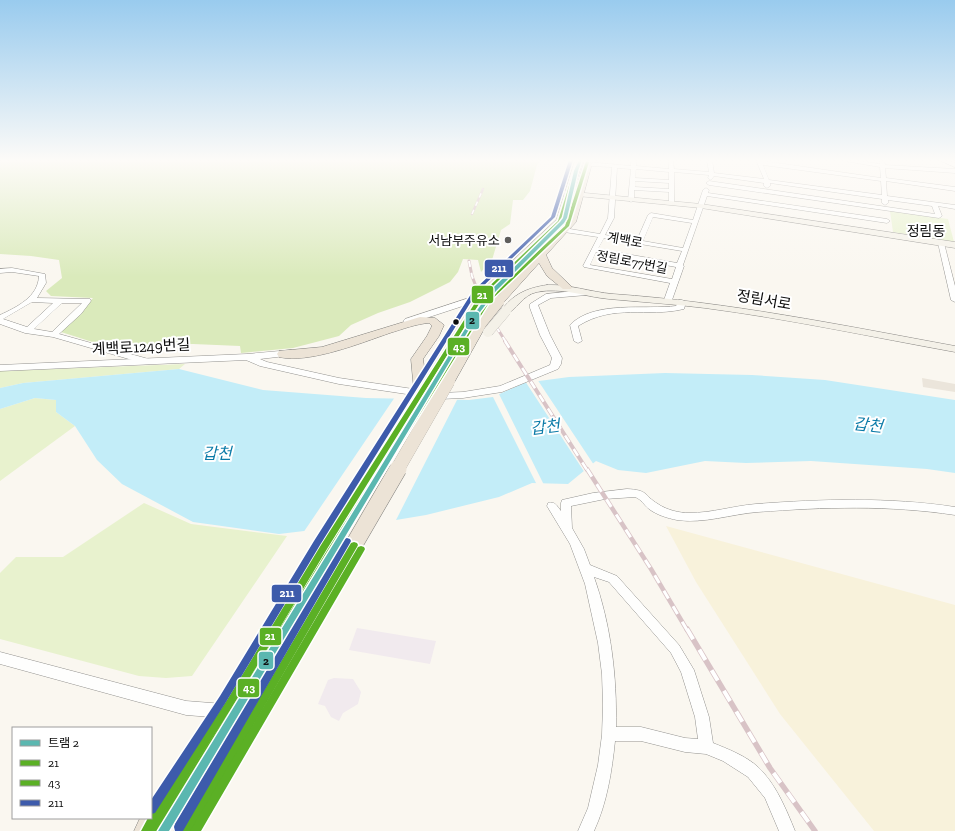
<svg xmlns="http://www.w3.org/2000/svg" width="955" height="831" viewBox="0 0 955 831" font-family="'Zilla Slab','Noto Sans KR',serif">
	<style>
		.industrial { fill: #f1eaee }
		.farmland { fill: #f8f2db }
		.green { fill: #e8f2ce }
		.forest { fill: #daeabb }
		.plaza { fill: #ebe5db }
		.water { fill: #c3edf8 }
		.pier { fill: #faf7f0 }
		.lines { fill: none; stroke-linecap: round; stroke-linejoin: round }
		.minor-casing { stroke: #93928f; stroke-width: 1 }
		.tertiary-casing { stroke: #93928f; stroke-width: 1 }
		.secondary-casing { stroke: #8a8885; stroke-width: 1 }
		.primary-casing { stroke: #807f7c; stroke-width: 1 }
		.minor { fill: #fefefd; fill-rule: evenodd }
		.tertiary { fill: #fefefd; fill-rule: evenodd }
		.secondary { fill: #f4f1e8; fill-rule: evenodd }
		.primary { fill: #ece3d6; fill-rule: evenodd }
		.rail-far4-casing { stroke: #d8c3c6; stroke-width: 2.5 }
		.rail-far3-casing { stroke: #d8c3c6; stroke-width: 3 }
		.rail-far2-casing { stroke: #d8c3c6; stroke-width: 4 }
		.rail-far1-casing { stroke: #d8c3c6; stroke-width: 4.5 }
		.rail-casing { stroke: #d8c3c6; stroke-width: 5.5 }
		.rail-far4 { stroke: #fff; stroke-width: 1.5; stroke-dasharray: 4.5; stroke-linecap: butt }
		.rail-far3 { stroke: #fff; stroke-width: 2; stroke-dasharray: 6; stroke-linecap: butt }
		.rail-far2 { stroke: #fff; stroke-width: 2.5; stroke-dasharray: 8; stroke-linecap: butt }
		.rail-far1 { stroke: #fff; stroke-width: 3; stroke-dasharray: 9; stroke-linecap: butt }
		.rail { stroke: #fff; stroke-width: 4; stroke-dasharray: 12; stroke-linecap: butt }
		.secondary-bridge-casing { stroke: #8a8885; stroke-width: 10; stroke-linecap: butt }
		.primary-bridge-far2-casing { stroke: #807f7c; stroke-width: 12; stroke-linecap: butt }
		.primary-bridge-far1-casing { stroke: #807f7c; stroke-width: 14; stroke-linecap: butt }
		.primary-bridge-casing { stroke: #807f7c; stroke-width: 18; stroke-linecap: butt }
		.secondary-bridge { stroke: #f4f1e8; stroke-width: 10 }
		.primary-bridge-far2 { stroke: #ece3d6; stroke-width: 11 }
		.primary-bridge-far1 { stroke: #ece3d6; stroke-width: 14 }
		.primary-bridge { stroke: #ece3d6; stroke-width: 17 }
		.bus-1-casing { stroke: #fff; stroke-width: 3 }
		.bus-2-casing { stroke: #fff; stroke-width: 3 }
		.bus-3-casing { stroke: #fff; stroke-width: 3 }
		.bus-1 { fill: #5bb025; fill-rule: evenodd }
		.bus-2 { fill: #5bb025; fill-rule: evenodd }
		.bus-3 { fill: #3d5bab; fill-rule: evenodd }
		.tram-1-casing { stroke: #fff; stroke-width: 3 }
		.tram-1 { fill: #5bb7b0; fill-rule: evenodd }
		.poi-dot { fill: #5f5e5c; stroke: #fff; stroke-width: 1.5 }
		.bus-dot { fill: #0c0c0c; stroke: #fff; stroke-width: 1.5 }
		.labels { text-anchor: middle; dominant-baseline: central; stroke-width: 4; stroke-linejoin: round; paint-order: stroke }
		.far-poi-label { font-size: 13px; fill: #0c0c0c; stroke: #fff; text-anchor: end }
		.far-street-label { font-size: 13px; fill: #0c0c0c; stroke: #fff }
		.far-quarter-label { font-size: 14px; fill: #0c0c0c; stroke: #fff }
		.street-label { font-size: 15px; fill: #0c0c0c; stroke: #fff }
		.water-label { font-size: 16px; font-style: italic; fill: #0b7ba8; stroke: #fff }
		.line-badge { stroke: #fff; stroke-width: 1.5 }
		.badge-label { font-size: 11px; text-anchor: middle; font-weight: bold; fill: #fff }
		.pale-badge-label { font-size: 11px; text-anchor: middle; font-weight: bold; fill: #111 }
	</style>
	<rect width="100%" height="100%" fill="#faf7f0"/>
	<path class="industrial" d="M357,628L436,641L430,664L349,650Z
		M334,678L353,679L361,692L358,704L343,713L339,721L331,717L325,706L318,704L328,680Z"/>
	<path class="farmland" d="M666,526L955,605V831H874L780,714L696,582Z"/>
	<path class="green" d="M890,211L948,219L954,242L893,232Z
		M185,364L179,369L23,383L0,388V371Z
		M35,398L56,400V412L75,426L0,481V409Z
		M144,503L191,524L287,536L192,676L166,678L139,676L0,639V573L16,557H63Z"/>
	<path class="forest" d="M0,160H541L537,165L530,191L523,200H513L510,224L501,230L492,260L481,272L478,260L463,259L458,272L450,282L410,302L378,313L351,325L339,336L293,348L241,353L240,346L193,344L102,345L61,332L93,298L51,296L46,291L62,278L59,260L31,256L0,254Z"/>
	<path class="plaza" d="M922,378L955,384V392L923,387Z"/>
	<path class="water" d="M179,369L263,390L366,398L469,400L493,397L524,383L569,377L665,373L752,375L825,380L955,400V473L927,469L811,461L746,463L705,461L646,473L618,470L596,461L568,484L532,483L499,497L426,515L396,520L279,534L193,522L122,484L97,460L75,426L56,412V400L35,398L0,409V388L23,383Z"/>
	<path class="pier" d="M537,379L594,465L585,473L525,381Z
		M498,392L544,485H537L492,395Z
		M395,397L458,398L395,522L303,533Z"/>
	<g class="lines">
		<defs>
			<path id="minor" d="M631,160H636V166L669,169V160H673L674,169L709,172L707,160H712L714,173L764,179L756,160L881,178L880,167L839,160H854L880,164V160H884L885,165L955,169V173L885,168L886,178L955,187V191L886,181L887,196L955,205V209L938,206L942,216L939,218L709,185L706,183L709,181L935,214L932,206L888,200V203L885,205L882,203V199L770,183V186L767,188L764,186V183L714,176L711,180L708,178L709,175L674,172V204L669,203V192L634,190V200L631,202L628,200L631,169L617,168L614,218L605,235L637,240L648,215L651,213L693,220L703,190L706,188L709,190L708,193L887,219L890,221L887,223L707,196L683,265L684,266L672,300L668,302L664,300L670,283L584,267L583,266L598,237L564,232L561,230L564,228L600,234L608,218L612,167L588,166L585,164L588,162L631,166ZM763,165L881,181L882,195L769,180ZM636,169L669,172V180L635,178ZM635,181L669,183V189L635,187ZM653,217L692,223L683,248L643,241ZM604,238L682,251L677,263L598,249ZM596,252L676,267L672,279L590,265Z
				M939,160H947L955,163V167Z
				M941,241L944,243L955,286V302L951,300L938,243Z
				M12,268L45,274L46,283L37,298L90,299L91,301L81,314L59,334L152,360L153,362L149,364H146L53,337L25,333L0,324V315C17,307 38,297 39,276L12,272L0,273V269ZM32,302L53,303L27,327L3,319ZM62,303H82L52,332L34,329Z
				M679,300H682L686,302L684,309C646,318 615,303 578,326L582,341L578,343L574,341L570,325C594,300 646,310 676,306Z
				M627,489C649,490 643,495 658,504C667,510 679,513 689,513C712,513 733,506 756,504C822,499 889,497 955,507V515C889,505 824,507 758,512C731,514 704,524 677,520C667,518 657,515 649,509C644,505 641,499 635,497L605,499L571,506L572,528L584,549L590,565L617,576L679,645L694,670L709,717L713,743C728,749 746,756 758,767C776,784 786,809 795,831H779L765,798L748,777L723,761L706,754L685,752L641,741H615C612,771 607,803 594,831H578L588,808L598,765L602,735L603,705L602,674L598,643L585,584L570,544L547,506L548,503C555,501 557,506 561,511V503L562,500L593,493ZM594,577L609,582L671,653L681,672L695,717L698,739L685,738L641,727H616C617,676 611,625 594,577Z
				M0,652L186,701L224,704L229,706L231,711L229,716L224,718L186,715L0,664Z"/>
			<path id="tertiary" d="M584,290L587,291L588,293L587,295L551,298L538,305L550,335L562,358L561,364L558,369L502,392L463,398L440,399L339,384L260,366L246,360L0,371V365L247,354L291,350L294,351L296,353L294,355L260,359L267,362L339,378L440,393L463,392L500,386L550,365L552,358L540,335L530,308V304L546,294Z
				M469,298L472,299L473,301L472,303L411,323H405L403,321L405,319Z"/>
			<path id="secondary" d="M564,191L701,204L955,242V248L701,208L567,195L563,193Z
				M547,285C569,284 590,292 613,294C728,302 841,325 955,346V352C872,337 789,319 705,308C673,304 641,302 609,299C585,297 562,287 537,292C522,295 516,311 506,314L501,311C513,294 527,288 547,285Z"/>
			<path id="primary" d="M575,160H583L563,223L493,290H485L484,288L485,286L556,220Z
				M585,160H593L576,222L546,255L552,268L572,287L571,289H563L547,276L539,263L503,303H495L493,301L495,299L567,221Z
				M470,310L474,311L476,313L432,384L427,385L428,391L426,394L421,395L416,394L414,391L411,359L427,336L432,326L429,323C416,324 403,329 390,333C361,343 309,364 279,357L277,354L279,351L322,347L420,317L435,318L444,325L439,336L423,359L425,373L466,311Z
				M482,318L486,320L488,322L455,381L453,384H443L441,381L476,322L478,320Z
				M324,540L330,542L333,547L330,552L237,710L160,831H134L140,818H151V802L223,696L318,542Z
				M352,541L358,543L361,548L358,553L199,831H174L177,822L346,543Z"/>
		</defs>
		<use href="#minor" class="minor-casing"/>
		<use href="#tertiary" class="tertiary-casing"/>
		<use href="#secondary" class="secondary-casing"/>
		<use href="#primary" class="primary-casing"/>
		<use href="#minor" class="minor"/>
		<use href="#tertiary" class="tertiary"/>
		<use href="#secondary" class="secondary"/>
		<use href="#primary" class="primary"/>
		<defs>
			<path id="rail-far4" d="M472,214L483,189"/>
			<path id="rail-far3" d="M469,261L472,276L484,308L506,342"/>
			<path id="rail-far2" d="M505,341L587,470"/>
			<path id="rail-far1" d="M587,469L651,569L687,630"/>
			<path id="rail" d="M687,629L770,768L815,831"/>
		</defs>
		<use href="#rail-far4" class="rail-far4-casing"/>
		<use href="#rail-far3" class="rail-far3-casing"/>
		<use href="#rail-far2" class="rail-far2-casing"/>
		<use href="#rail-far1" class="rail-far1-casing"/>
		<use href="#rail" class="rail-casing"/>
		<use href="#rail-far4" class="rail-far4"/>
		<use href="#rail-far3" class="rail-far3"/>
		<use href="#rail-far2" class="rail-far2"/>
		<use href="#rail-far1" class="rail-far1"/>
		<use href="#rail" class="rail"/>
		<defs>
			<path id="secondary-bridge" d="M488,332L506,311"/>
			<path id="primary-bridge-far2" d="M470,313L482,295L489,288
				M482,322L499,301"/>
			<path id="primary-bridge-far1" d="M372,470L427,381
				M397,470L448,381"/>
			<path id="primary-bridge" d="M324,547L373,469
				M352,548L398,469"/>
		</defs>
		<use href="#secondary-bridge" class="secondary-bridge-casing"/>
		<use href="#primary-bridge-far2" class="primary-bridge-far2-casing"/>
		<use href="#primary-bridge-far1" class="primary-bridge-far1-casing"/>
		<use href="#primary-bridge" class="primary-bridge-casing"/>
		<use href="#secondary-bridge" class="secondary-bridge"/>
		<use href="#primary-bridge-far2" class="primary-bridge-far2"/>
		<use href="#primary-bridge-far1" class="primary-bridge-far1"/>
		<use href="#primary-bridge" class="primary-bridge"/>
		<defs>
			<path id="bus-1" d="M577,160H581L562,221L484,296L327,549L233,706L152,831H141L148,818H151V814L227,700L321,545L480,295L558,221Z
				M354,542L357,543L358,545L357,547L192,831H181L351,543Z"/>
			<path id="bus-2" d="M586,161L589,162L569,226L490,301L334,553L240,710L162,831H151L234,704L328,549L486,300L565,226Z
				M361,546L364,547L365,549L364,551L201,831H190L358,547Z"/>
			<path id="bus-3" d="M569,160H573L555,217L477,292L320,545L226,702L155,813L151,814V800L220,696L314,541L473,291L551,217Z
				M347,538L350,539L351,541L350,543L183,831H175L174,827L175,823L344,539Z"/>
		</defs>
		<use href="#bus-1" class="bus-1-casing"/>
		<use href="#bus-2" class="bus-2-casing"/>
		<use href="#bus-3" class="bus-3-casing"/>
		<use href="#bus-1" class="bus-1"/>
		<use href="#bus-2" class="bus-2"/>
		<use href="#bus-3" class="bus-3"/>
		<defs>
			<path id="tram-1" d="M579,160H582L578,171L567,218L564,223L496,291L477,316L169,831H158L473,316L492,289L560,222L563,218L574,171Z"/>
		</defs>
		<use href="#tram-1" class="tram-1-casing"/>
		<use href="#tram-1" class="tram-1"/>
	</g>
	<linearGradient id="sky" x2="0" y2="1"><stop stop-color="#99cbee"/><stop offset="0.58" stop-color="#fdfbf8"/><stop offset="1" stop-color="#fdfbf8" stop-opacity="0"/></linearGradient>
	<rect width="955" height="277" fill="url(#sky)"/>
	<circle class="poi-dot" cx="508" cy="240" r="4"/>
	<circle class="bus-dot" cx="456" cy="322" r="3.5"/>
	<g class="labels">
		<g class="far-poi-label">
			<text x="500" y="240">서남부주유소</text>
		</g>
		<g class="far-street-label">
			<text transform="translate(625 240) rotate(10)">계백로</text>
			<text transform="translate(632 262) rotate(11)">정림로77번길</text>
		</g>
		<g class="far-quarter-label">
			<text x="926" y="231">정림동</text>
		</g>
		<g class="street-label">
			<text transform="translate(764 300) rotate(10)">정림서로</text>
			<text transform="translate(141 347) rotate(-3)">계백로1249번길</text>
		</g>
		<g class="water-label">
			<text transform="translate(868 425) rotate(6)">갑천</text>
			<text transform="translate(545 427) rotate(-7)">갑천</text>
			<text x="217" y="453">갑천</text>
		</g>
	</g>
	<g class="line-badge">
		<rect x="484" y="259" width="30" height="19" rx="4" fill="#3d5bab"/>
		<rect x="471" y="285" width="23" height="19" rx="4" fill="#5bb025"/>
		<rect x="465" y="311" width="15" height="19" rx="4" fill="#5bb7b0"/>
		<rect x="447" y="337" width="23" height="19" rx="4" fill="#5bb025"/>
		<rect x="271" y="584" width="31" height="19" rx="4" fill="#3d5bab"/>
		<rect x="259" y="627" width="23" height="19" rx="4" fill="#5bb025"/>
		<rect x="258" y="651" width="16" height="19" rx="4" fill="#5bb7b0"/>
		<rect x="237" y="678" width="23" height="20" rx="4" fill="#5bb025"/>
	</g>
	<g class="badge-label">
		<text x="499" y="272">211</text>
		<text x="482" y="299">21</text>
		<text x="459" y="351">43</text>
		<text x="287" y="597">211</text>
		<text x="270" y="640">21</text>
		<text x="249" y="692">43</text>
	</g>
	<g class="pale-badge-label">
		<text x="472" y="324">2</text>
		<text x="266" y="665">2</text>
	</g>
	<rect x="12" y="727" width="140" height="92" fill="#ffffff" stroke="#9e9e9e"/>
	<rect x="20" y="740" width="20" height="6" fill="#5bb7b0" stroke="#9e9e9e"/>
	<text x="48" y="747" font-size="12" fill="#0c0c0c">트램 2</text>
	<rect x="20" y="760" width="20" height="6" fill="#5bb025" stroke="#9e9e9e"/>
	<text x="48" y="767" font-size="12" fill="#0c0c0c">21</text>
	<rect x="20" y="780" width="20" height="6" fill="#5bb025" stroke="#9e9e9e"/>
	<text x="48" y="787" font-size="12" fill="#0c0c0c">43</text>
	<rect x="20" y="800" width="20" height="6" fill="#3d5bab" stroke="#9e9e9e"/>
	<text x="48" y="807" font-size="12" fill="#0c0c0c">211</text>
</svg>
